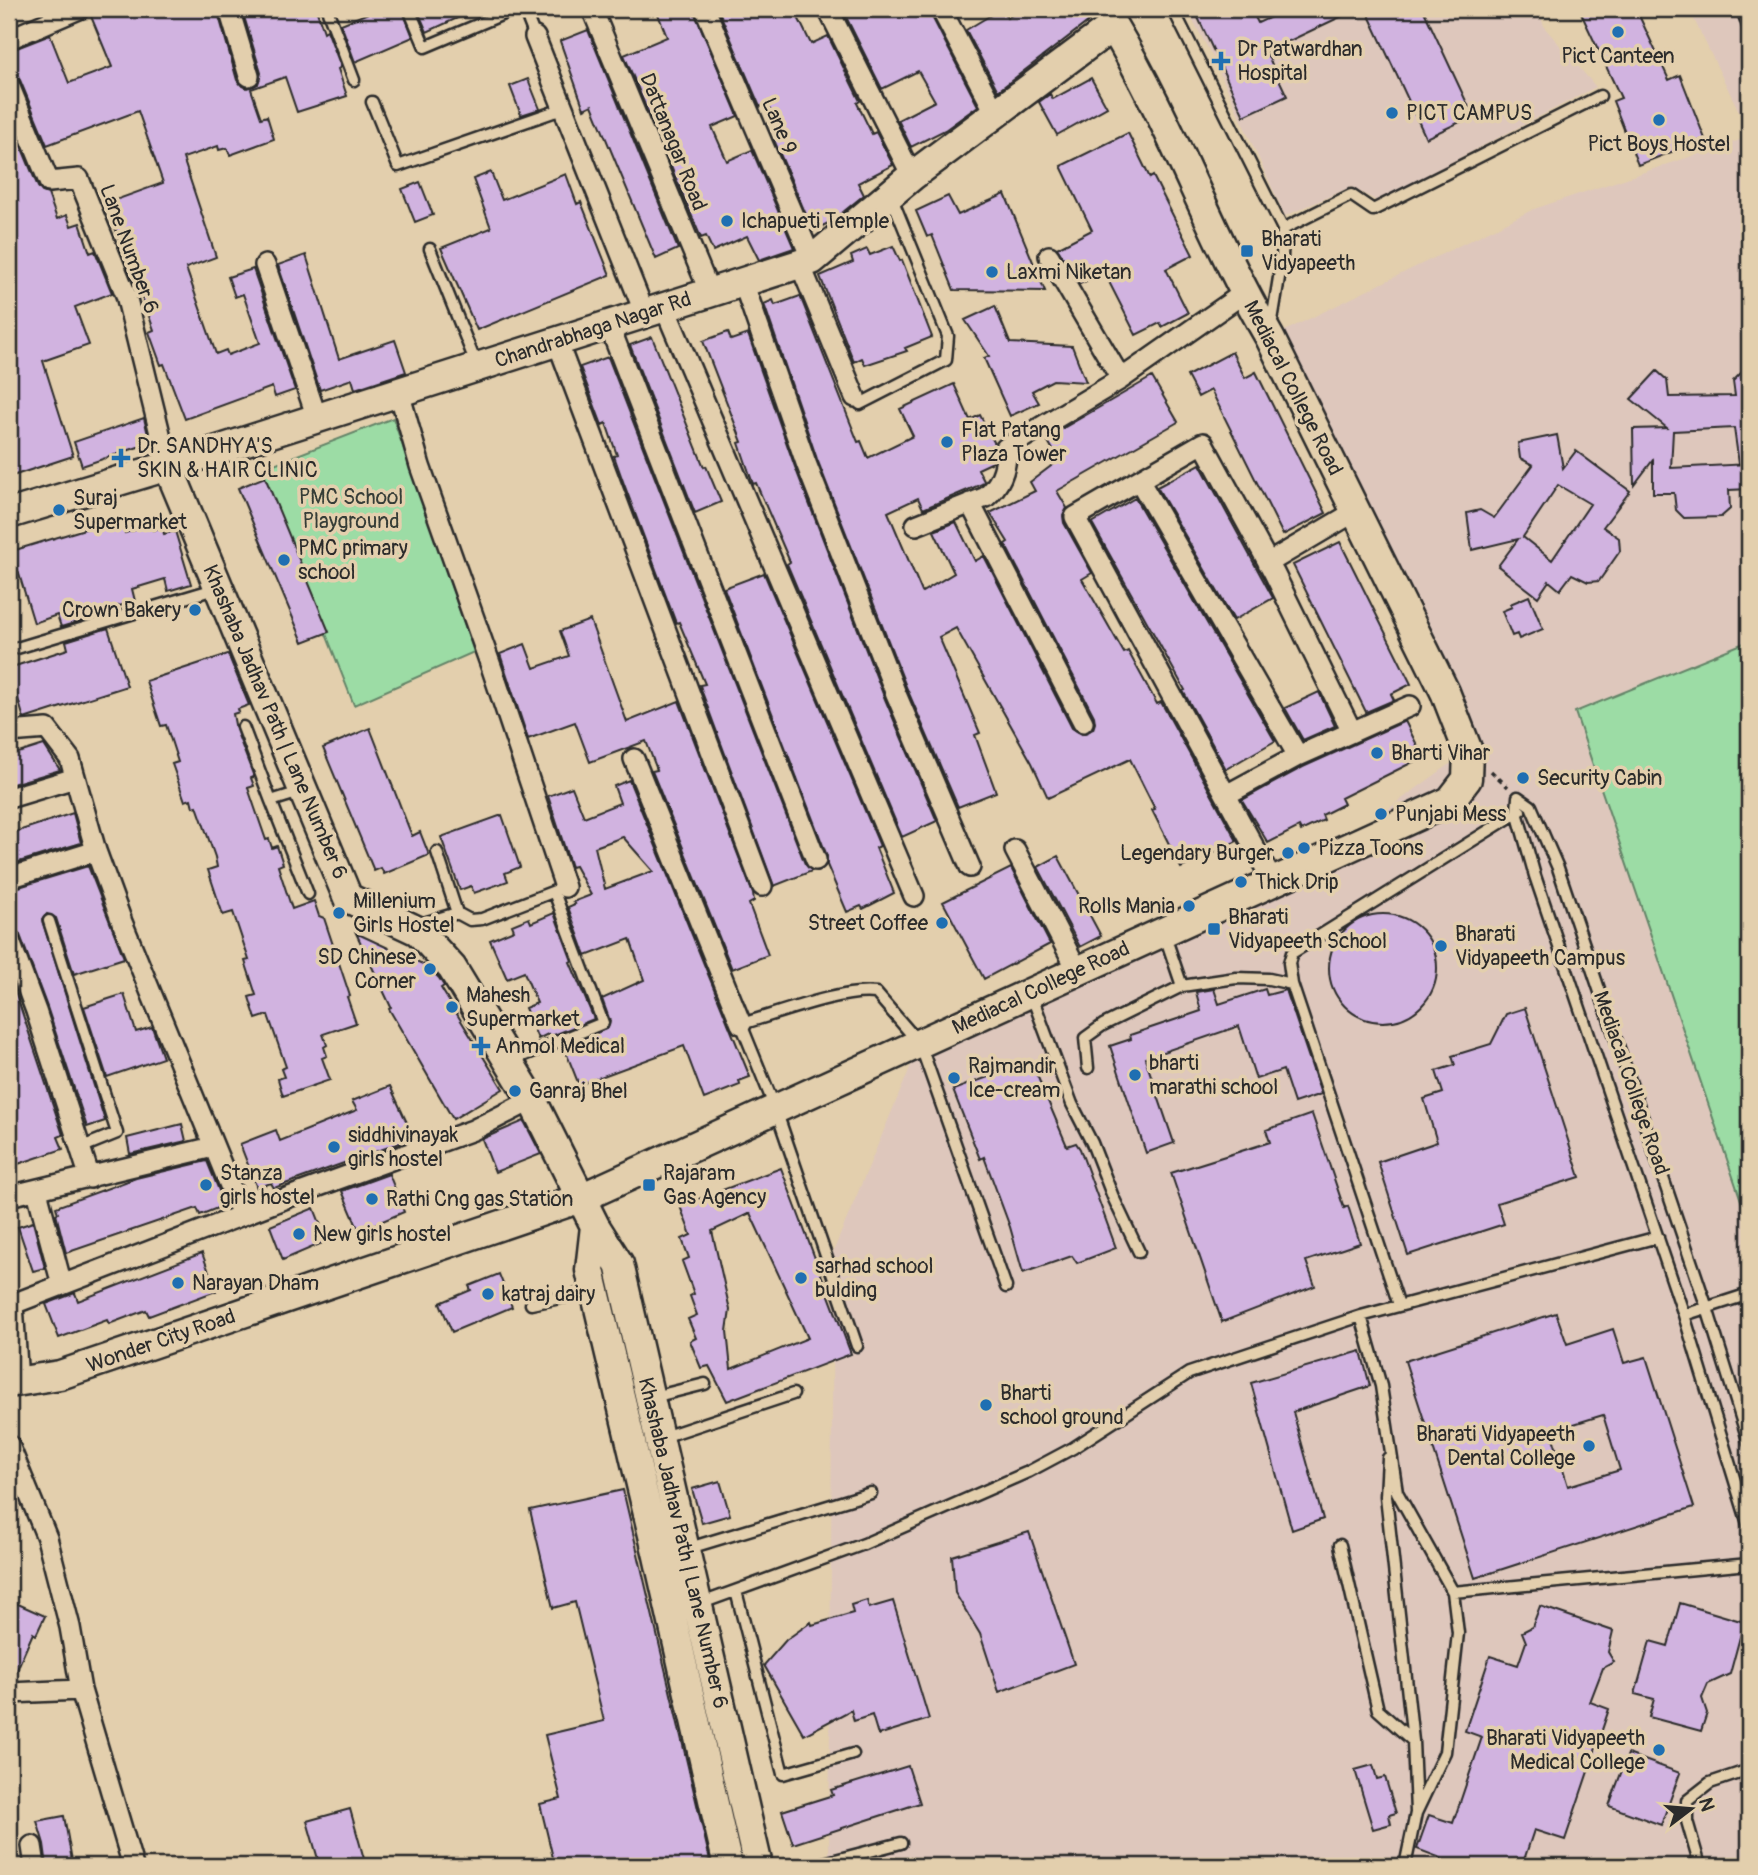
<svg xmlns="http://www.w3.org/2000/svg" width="1758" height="1875" viewBox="0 0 1758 1875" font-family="Pangolin,sans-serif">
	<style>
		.built { fill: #dec7bc }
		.green { fill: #9cdca5; stroke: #648468; stroke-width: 2 }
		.building { fill: #d1b3e0; stroke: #2b2b2b; stroke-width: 2; fill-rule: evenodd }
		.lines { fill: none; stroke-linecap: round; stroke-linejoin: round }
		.lane-casing { stroke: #2b2b2b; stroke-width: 15 }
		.street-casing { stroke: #2b2b2b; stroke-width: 24 }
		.secondary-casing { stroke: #2b2b2b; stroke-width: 33 }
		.path { stroke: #2b2b2b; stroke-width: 3.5; stroke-dasharray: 5 5; stroke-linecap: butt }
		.lane { stroke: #e3cfad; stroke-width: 10 }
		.street { stroke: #e3cfad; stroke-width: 19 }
		.secondary { stroke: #e3cfad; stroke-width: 28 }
		.poi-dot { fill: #1f6fb2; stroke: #e3cfad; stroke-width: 2.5 }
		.labels { text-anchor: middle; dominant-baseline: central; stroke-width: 7; stroke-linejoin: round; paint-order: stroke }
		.poi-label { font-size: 21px; fill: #2b2b2b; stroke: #e3cfad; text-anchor: start }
		.street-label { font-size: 21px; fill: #2b2b2b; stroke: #e3cfad }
		.park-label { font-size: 21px; fill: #363d37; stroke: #e3cfad }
	</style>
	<rect width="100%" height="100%" fill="#e3cfad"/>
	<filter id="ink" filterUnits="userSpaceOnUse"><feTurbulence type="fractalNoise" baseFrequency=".0143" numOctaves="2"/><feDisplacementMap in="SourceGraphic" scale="14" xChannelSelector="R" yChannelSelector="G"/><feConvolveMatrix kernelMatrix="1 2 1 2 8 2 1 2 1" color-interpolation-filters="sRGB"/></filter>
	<g filter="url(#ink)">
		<path class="built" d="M1187,9H1537L1545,28L1596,87L1377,201L1351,187L1285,216L1214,60Z
			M1689,9H1749V132Z
			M1749,137V1866H829L833,1252L920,1044L1312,864L1468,751L1270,338L1534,209Z"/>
		<path class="green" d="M393,418L474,652L354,705L261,469Z
			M1749,641V1224L1575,712Z"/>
		<path class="building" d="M91,9H217L237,80L241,85L247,88L258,84L261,73L242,10L316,9L324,32L327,30L341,67L338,69L347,96L297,112L285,77L251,89L261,118L267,116L274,139L230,155L227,148L219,150L218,146L183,158L216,257L186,268L216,354L226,350L228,355L260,343L243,294L235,297L228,277L253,269L295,390L275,397L272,387L185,419L164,364L161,365L149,332L154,330L138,286H136L118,243L120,242L107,203L163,183L138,111L47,145L20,80L16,75L9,73V51L50,35L69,83L112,67L90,14Z
			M378,9H402L413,37L355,62L341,24Z
			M417,9H477L427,32Z
			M656,9H693L738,116L712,127L727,161L752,150L794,248L759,260L747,236L713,251L706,236L701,238L624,55L667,37Z
			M718,9H794L811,44L828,36L860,101L857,103L872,134L876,132L893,165L858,183L864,195L832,221L813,231L774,140L783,136L767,104L760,107Z
			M842,9H928L978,106L945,130L911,147L898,120L935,101L918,71L882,89Z
			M1001,9L1007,18L1022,9H1081L1089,21L998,91L966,30Z
			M1194,9H1251L1258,23L1288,9H1357L1266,52L1287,96L1244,116Z
			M1366,9H1423L1473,116L1426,138Z
			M1579,9H1636L1669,80L1680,75L1705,139L1638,165L1613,101L1621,98Z
			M588,30L678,249L656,259L592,105L584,109L560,41Z
			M1091,78L1107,107L1057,135L1039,102L1050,94L1053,99Z
			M528,79L540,109L521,115L510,86Z
			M9,117L38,187L42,192L48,194L57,219L67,215L71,226L80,223L90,253L95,251L112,293L75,307L89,345L43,361L73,456L9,477Z
			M1128,133L1150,178L1153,176L1193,255L1166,269L1188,313L1162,327L1160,323L1136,335L1104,272L1080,284L1057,248L1092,230L1061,166Z
			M491,172L502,200L566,174L577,204L581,202L610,275L477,330L441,248L491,228L473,179Z
			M420,182L433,215L415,222L402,189Z
			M1005,194L1045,291L954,290L932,235L927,237L916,211L948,196L958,215Z
			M893,246L900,261L902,260L932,337L905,348L907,351L865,365L862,358L854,362L820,276L853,262L851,256L867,249L870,255Z
			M306,255L339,359L395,340L406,372L355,389L352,379L320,390L278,265Z
			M800,296L858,442L861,441L868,458L913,436L900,409L954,384L970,420L980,415L995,444L993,462L978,469L984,481L982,484L923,509L918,498L888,512L922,592L954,573L934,531L956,522L975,561L984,556L1072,728L1082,734L1093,729L1095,723L1094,716L1005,544L1008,542L990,513L1035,491L1030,482L1059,460L1046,438L1152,377L1178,422L1057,491L1067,508L1063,516L1064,523L1092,573L1082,579L1124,653L1128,651L1157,704L1161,702L1237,841L1181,868L1152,810L1155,809L1130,759L1048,798L1032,763L956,628L939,637L980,733L975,735L996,792L958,807L907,689L817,459L764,304L773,300L775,305Z
			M995,306L1010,343L1072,346L1086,382L1053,380L1032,391L1039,403L1010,416L984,358L989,356L965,320Z
			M728,332L731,340L748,334L795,467L885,699L937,821L902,837L787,564L790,562L756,483L753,484L739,443L742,442L703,341Z
			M652,337L704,467L706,466L721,502L695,513L630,345Z
			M1232,352L1245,378L1256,372L1326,513L1283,535L1211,390L1198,397L1187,376Z
			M608,357L805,864L812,871L774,886L702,692L700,685L705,684L679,622L676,623L624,484L614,456L617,455L606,423L602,425L580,367Z
			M1749,365V464H1739L1734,428L1673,431L1671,468L1749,464V489L1729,490L1730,509L1721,517L1684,518L1676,510L1674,493H1653V460L1634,485L1633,429L1667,428L1631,399L1657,371L1667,380L1669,397L1735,396L1733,381Z
			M144,418L150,443L82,466L74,442Z
			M1557,435L1563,468L1576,451L1630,491L1603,527L1619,538L1620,551L1599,581L1588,582L1572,574L1560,590L1549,581L1538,597L1498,566L1518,539L1472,550L1467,513L1480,510L1494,518L1533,465L1520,458L1518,443ZM1558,485L1590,504L1552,560L1523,537Z
			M1200,464L1273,598L1234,620L1157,487Z
			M265,477L329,632L303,642L238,488Z
			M1135,498L1275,741L1226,769L1183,691L1185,690L1092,523Z
			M121,518L125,533L151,525L153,530L162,527L164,534L175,531L191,584L168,591L165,579L132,589L135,601L103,611L104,614L61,627L57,615L34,623L12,551Z
			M1340,542L1411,684L1391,694L1394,700L1366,712L1293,565Z
			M764,573L880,846L876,848L894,893L863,909L861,906L847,912L827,865V856L724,588Z
			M1529,596L1543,629L1519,639L1517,634L1512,636L1502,611L1512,607L1510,604Z
			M590,620L627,722L679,701L753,894L754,901L749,904L768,955L732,969L652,771L657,770L646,741L590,762L575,722L528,739L500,654L525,644L534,668L569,656L560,631Z
			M108,628L127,686L24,719L9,668L68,649L66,641Z
			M228,654L249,705L238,709L239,712L233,714L236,730L254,777L251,778L254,786L248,788L266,840L269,839L272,848L277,846L283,864L278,866L292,909L314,901L319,916L324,918L350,996L347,997L356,1023L323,1034L327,1045L324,1047L327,1056L322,1058L330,1080L283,1096L278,1079L284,1077L281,1069L286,1067L268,1015L256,1019L249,997L256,995L245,961L249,960L233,912L223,915L208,870L217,867L215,857L197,806L193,807L191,799L185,801L172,764L178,762L166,725L161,726L146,681Z
			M1319,692L1335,726L1303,740L1285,708Z
			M1405,721L1423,757L1341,798L1344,804L1322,815L1324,820L1301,831L1299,827L1268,843L1242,800L1303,767Z
			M370,728L412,836L420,832L429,855L384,874L381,868L374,871L323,748Z
			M44,745L60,770L9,785V756Z
			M629,780L750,1077L739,1081L740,1085L704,1099L684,1046L579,1085L564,1047L608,1028L610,1021L602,999L644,980L630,939L586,956L568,907L575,904L573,902L591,895L575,866L571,867L548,796L572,787L584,817L620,803L614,786ZM623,837L653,871L605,889L595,847Z
			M73,813L81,843L9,865V834Z
			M502,815L520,867L505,873L508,881L474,893L471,886L460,890L441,837Z
			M1058,856L1101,936L1080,947L1038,867Z
			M88,866L124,958L74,974L56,918L47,914L42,920L105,1121L87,1127L47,1007L20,935L16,929L9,927V890Z
			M1011,868L1050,944L984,979L943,902Z
			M554,913L572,961L570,962L594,1019L549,1037L548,1034L538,1039L525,1008L537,1003L524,972L507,979L490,940L514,930L512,925L529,918L531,923Z
			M1329 968a54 54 0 1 1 108 0a54 54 0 1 1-108 0Z
			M356,933L427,966L439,978L444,986L441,988L503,1089L453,1119L389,1009L391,1007Z
			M9,973L63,1135L58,1137L63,1149L9,1167Z
			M1214,989L1219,1004L1265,989L1267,995L1286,990L1321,1094L1294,1103L1283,1070L1256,1079L1239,1026L1145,1058L1174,1143L1146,1153L1110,1046L1131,1039L1130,1035L1201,1011L1196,992Z
			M124,994L136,1032L152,1027L163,1058L107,1077L84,1007Z
			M1525,1008L1580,1177L1497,1203L1504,1224L1408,1255L1378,1162L1437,1142L1424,1099L1443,1093L1436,1071L1455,1065L1452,1056L1491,1044L1506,1014Z
			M1031,1061L1067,1146L1076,1143L1080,1149L1116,1248L1077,1263L1072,1256L1023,1273L1010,1227L984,1157L980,1159L953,1090Z
			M390,1086L414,1138L274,1188L271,1183L257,1188L240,1144L276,1130L280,1141L357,1110L352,1101Z
			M1312,1114L1344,1208L1348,1206L1360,1243L1306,1261L1315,1286L1222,1322L1171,1173L1270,1142L1266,1130Z
			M524,1121L541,1154L495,1172L482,1139Z
			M182,1124L186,1141L130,1154L127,1138Z
			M207,1161L225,1205L200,1215L197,1208L66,1253L56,1214L58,1213L56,1207L136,1178Z
			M781,1168L851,1354L727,1401L709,1366L701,1368L690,1341L696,1338L688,1319L697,1315L690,1296L694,1294L682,1261L689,1258L682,1239L691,1235L680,1206ZM750,1213L808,1338L731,1369L727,1331L730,1310L712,1231Z
			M389,1174L404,1212L359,1231L342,1191Z
			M314,1208L327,1241L283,1260L270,1226Z
			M33,1222L45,1268L33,1271L18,1227Z
			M202,1253L216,1291L149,1316L146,1310L109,1324L107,1320L59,1338L46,1304L75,1293L78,1301Z
			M499,1274L512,1307L452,1332L440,1303L471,1290L469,1286Z
			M1556,1313L1567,1344L1613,1329L1624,1363L1646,1357L1694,1507L1475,1578L1405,1361ZM1603,1415L1620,1470L1568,1486L1551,1431Z
			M1361,1351L1370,1386L1293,1412L1323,1519L1292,1530L1251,1383Z
			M720,1481L730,1515L702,1523L692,1489Z
			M623,1490L710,1860L684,1866H555L540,1804L561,1799L545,1735L604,1721L575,1602L553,1608L530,1510Z
			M1029,1532L1074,1664L999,1692L980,1634L955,1593L952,1556Z
			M9,1600L45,1616L36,1635L33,1633L12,1681H9Z
			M867,1600L869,1608L893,1601L929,1719L878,1735L872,1715L854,1721L851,1710L804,1735L764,1665L786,1640L811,1622L812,1625L853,1613L851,1605Z
			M1680,1603L1744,1622L1730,1674L1708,1684L1702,1698L1707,1713L1701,1731L1649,1717L1654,1699L1635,1694L1650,1641L1668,1646Z
			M1540,1606L1613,1631L1608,1652L1614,1662L1603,1668L1590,1702L1609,1709L1565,1840L1534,1830L1522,1866H1439L1441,1858L1417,1849L1429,1815L1453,1823L1482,1737L1465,1731L1490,1656L1518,1665L1526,1642L1522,1632L1532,1627Z
			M1628,1754L1680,1773L1661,1825L1609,1806Z
			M1373,1765L1377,1779L1385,1777L1396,1813L1389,1815L1391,1824L1373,1829L1355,1770Z
			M908,1766L920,1803L793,1844L782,1811L833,1795L831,1790Z
			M350,1809L366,1866H320L307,1821Z
			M64,1816L73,1866H47L44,1844L37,1821Z"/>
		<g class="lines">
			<defs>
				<path id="lane" d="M327,9L354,80
					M409,9L425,47L515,9
					M524,9L535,37
					M1173,9L1283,229L1282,259L1271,327
					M1742,9L1749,29
					M372,102L398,166L562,109
					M1283,229L1351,195L1373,210L1600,96
					M430,249L477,366
					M860,404L946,360L948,336L891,196
					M17,648L218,588
					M243,727L271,801
					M300,792L271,801L308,894
					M1518,797L1517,812L1535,876L1684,1315L1749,1527
					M1518,797L1531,806L1558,868L1707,1308L1749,1443
					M437,852L457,913
					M49,921L117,1133L80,1148
					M417,925L457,913L470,920L482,919L560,889
					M1164,933L1182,986
					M1292,984L1289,963L1292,953L1520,811
					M1031,994L1072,1104L1092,1143L1113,1197L1139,1252
					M510,1061L603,1023L554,892
					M1088,1068L1085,1038L1103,1025L1182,986L1236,978L1269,979L1292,984L1399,1305
					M531,1304L594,1291
					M1684,1315L1749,1294
					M1361,1316L1381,1386L1397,1492L1453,1592L1458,1633L1445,1752L1416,1813L1405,1866
					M857,1346L776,1110L741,1024C774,1015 844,988 876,993L920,1044L1006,1287
					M653,1397L705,1384
					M663,1437L793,1394
					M1388,1458L1386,1496L1413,1741L1416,1812
					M1340,1545L1378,1710L1413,1741
					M686,1549L871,1493
					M736,1591L783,1774L853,1754
					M1453,1592L1749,1564
					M699,1604L864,1544L1028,1472L1073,1448L1189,1373L1361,1316L1658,1237
					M812,1866L901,1843
					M1700,1866L1687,1821V1801L1710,1783L1749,1770"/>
				<path id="street" d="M229,9L249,76
					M592,9L710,293
					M705,9L812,260
					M828,9L912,176
					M941,9L996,114
					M1104,9L1113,26
					M535,37L645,314
					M9,39L79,9
					M9,85L49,182L79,179L126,295L168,466
					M1049,256L1121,379
					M800,264L855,397
					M265,265L317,418
					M743,282L806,463L896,694L970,867
					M664,306L914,896
					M609,325L816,860
					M557,341L762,886
					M399,392L420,466L492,669L565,887
					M1139,480L1298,756
					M970,503L1083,722
					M916,525L986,497C1001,484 1007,467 1006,448L1121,379L1244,293
					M1268,563L1356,511
					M9,732L47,729L70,759L96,851L122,922L242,1215
					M1352,732L1410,706
					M634,759L741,1024
					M1226,795L1298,756L1352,732L1274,573L1203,443L1075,517L1273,882
					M9,798L75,778
					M1015,850L1078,971
					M9,878L96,851
					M9,939L36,1011L90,1178
					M37,1191L62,1285
					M9,1196L213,1147
					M18,1382L13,1304L289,1197L473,1130L532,1100
					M9,1445L47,1538L70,1627L81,1690L133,1866
					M9,1693L81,1690
					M32,1846L35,1866"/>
				<path id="secondary" d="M168,466L348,898L418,931L452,968L532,1100L595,1226L619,1264L758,1866
					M9,514L168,466L812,260L912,176L1113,26C1173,126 1211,237 1270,338L1445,692L1468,751L1467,779L1450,801L581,1198L60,1375L9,1383
					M595,1226L590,1270L658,1556L728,1866"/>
			</defs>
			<use href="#lane" class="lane-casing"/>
			<use href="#street" class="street-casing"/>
			<use href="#secondary" class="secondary-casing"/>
			<path class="path" d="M1491,771L1508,787"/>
			<use href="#lane" class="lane"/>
			<use href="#street" class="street"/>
			<use href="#secondary" class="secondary"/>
		</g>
	</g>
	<g class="poi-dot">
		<circle cx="1618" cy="32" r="7"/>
		<path d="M1217.5 50.5h7v7h7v7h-7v7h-7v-7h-7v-7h7z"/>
		<circle cx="1392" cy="113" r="7"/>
		<circle cx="1659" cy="120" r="7"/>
		<circle cx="727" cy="221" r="7"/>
		<rect x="1240" y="244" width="14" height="14" rx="3.5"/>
		<circle cx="992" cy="272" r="7"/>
		<circle cx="947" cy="442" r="7"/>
		<path d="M117.5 447.5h7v7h7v7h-7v7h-7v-7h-7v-7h7z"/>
		<circle cx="59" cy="510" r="7"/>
		<circle cx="284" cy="560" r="7"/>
		<circle cx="195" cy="610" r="7"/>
		<circle cx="1377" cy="753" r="7"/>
		<circle cx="1523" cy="778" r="7"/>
		<circle cx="1381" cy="814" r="7"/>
		<circle cx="1304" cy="848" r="7"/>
		<circle cx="1288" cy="853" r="7"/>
		<circle cx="1241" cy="882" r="7"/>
		<circle cx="1189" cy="906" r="7"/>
		<circle cx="339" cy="913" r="7"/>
		<circle cx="942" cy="923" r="7"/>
		<rect x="1207" y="922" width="14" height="14" rx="3.5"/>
		<circle cx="1441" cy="946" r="7"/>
		<circle cx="430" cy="969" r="7"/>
		<circle cx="452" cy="1007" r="7"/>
		<path d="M477.5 1035.5h7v7h7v7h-7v7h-7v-7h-7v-7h7z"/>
		<circle cx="1135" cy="1075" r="7"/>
		<circle cx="954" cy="1078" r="7"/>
		<circle cx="515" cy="1091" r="7"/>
		<circle cx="334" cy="1147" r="7"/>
		<circle cx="206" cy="1185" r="7"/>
		<rect x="642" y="1178" width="14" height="14" rx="3.5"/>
		<circle cx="372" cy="1199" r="7"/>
		<circle cx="299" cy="1234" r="7"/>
		<circle cx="801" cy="1278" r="7"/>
		<circle cx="178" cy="1283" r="7"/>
		<circle cx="488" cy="1294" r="7"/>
		<circle cx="986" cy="1405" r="7"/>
		<circle cx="1589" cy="1446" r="7"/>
		<circle cx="1659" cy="1750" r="7"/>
	</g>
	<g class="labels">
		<g class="poi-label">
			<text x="1237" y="49">Dr Patwardhan<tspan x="1237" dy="24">Hospital</tspan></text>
			<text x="1618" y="56" text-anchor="middle">Pict Canteen</text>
			<text x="1406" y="113">PICT CAMPUS</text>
			<text x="1659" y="144" text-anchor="middle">Pict Boys Hostel</text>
			<text x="741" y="221">Ichapueti Temple</text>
			<text x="1261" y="239">Bharati<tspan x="1261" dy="24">Vidyapeeth</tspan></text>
			<text x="1006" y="272">Laxmi Niketan</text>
			<text x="961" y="430">Flat Patang<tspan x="961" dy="24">Plaza Tower</tspan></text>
			<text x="137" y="446">Dr. SANDHYA'S<tspan x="137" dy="24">SKIN &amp; HAIR CLINIC</tspan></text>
			<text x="73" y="498">Suraj<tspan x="73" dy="24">Supermarket</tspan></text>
			<text x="298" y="548">PMC primary<tspan x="298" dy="24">school</tspan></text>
			<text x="181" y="610" text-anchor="end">Crown Bakery</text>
			<text x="1391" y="753">Bharti Vihar</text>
			<text x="1537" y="778">Security Cabin</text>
			<text x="1395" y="814">Punjabi Mess</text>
			<text x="1318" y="848">Pizza Toons</text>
			<text x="1274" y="853" text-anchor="end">Legendary Burger</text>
			<text x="1255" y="882">Thick Drip</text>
			<text x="353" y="901">Millenium<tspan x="353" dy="24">Girls Hostel</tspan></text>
			<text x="1175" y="906" text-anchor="end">Rolls Mania</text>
			<text x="1228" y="917">Bharati<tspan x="1228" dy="24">Vidyapeeth School</tspan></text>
			<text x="928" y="923" text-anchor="end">Street Coffee</text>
			<text x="1455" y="934">Bharati<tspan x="1455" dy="24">Vidyapeeth Campus</tspan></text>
			<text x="416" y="957" text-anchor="end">SD Chinese<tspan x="416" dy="24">Corner</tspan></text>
			<text x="466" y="995">Mahesh<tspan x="466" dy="24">Supermarket</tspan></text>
			<text x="495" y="1046">Anmol Medical</text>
			<text x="1149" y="1063">bharti<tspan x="1149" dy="24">marathi school</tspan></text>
			<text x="968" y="1066">Rajmandir<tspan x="968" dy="24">Ice-cream</tspan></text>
			<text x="529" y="1091">Ganraj Bhel</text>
			<text x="348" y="1135">siddhivinayak<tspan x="348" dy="24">girls hostel</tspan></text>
			<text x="220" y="1173">Stanza<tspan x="220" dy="24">girls hostel</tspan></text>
			<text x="663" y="1173">Rajaram<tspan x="663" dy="24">Gas Agency</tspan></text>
			<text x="386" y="1199">Rathi Cng gas Station</text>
			<text x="313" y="1234">New girls hostel</text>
			<text x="815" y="1266">sarhad school<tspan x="815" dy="24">bulding</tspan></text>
			<text x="192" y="1283">Narayan Dham</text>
			<text x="502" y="1294">katraj dairy</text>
			<text x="1000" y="1393">Bharti<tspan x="1000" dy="24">school ground</tspan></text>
			<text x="1575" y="1434" text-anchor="end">Bharati Vidyapeeth<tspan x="1575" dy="24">Dental College</tspan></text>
			<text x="1645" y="1738" text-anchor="end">Bharati Vidyapeeth<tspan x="1645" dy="24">Medical College</tspan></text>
		</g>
		<g class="street-label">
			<text transform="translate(779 126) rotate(67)">Lane 9</text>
			<text transform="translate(673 142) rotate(68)">Dattanagar Road</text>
			<text transform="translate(129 249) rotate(70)">Lane Number 6</text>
			<text transform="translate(593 330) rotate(-18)">Chandrabhaga Nagar Rd</text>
			<text transform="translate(1293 388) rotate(63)">Mediacal College Road</text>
			<text transform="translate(275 722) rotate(67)">Khashaba Jadhav Path | Lane Number 6</text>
			<text transform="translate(1041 988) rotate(-25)">Mediacal College Road</text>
			<text transform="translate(1631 1083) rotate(71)">Mediacal College Road</text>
			<text transform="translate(161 1341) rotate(-19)">Wonder City Road</text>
			<text transform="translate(683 1543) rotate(77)">Khashaba Jadhav Path | Lane Number 6</text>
		</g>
		<g class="park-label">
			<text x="351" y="497">PMC School<tspan x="351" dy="24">Playground</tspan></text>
		</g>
	</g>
	<rect width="1758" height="1875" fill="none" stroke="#e3cfad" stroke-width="35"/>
	<rect x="18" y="18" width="1723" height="1840" fill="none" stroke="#2b2b2b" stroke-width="2.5" filter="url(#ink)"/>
	<g transform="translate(1691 1809) rotate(74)" stroke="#e3cfad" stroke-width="5" paint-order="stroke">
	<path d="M0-5L12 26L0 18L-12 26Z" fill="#2b2b2b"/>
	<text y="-10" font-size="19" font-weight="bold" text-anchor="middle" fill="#2b2b2b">N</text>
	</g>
</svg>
